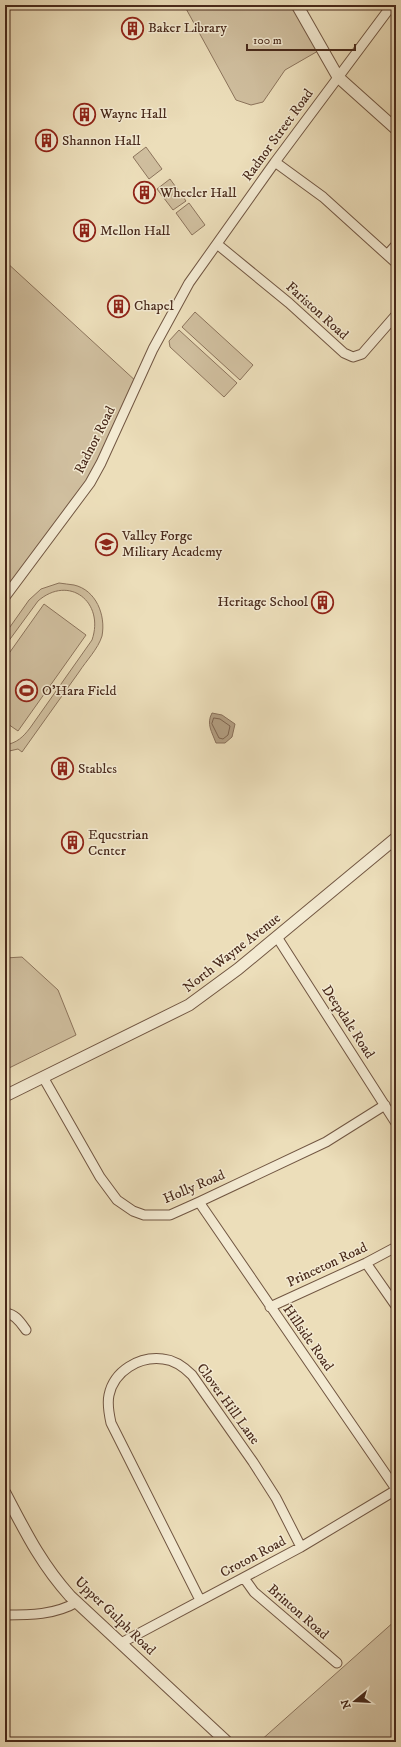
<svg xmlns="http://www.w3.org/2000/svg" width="401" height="1747" viewBox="0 0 401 1747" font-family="'IM FELL DW Pica',serif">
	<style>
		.green { fill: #d0bf9f; stroke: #8c745c }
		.water { fill: #b4a084; stroke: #89705a }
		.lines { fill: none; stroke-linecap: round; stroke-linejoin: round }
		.shore { stroke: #7e644f; stroke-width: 1 }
		.minor-casing { stroke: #715642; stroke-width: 11 }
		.tertiary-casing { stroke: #715642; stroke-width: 13 }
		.minor { stroke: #f3ead2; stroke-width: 9 }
		.tertiary { stroke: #f3ead2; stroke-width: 11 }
		.labels { text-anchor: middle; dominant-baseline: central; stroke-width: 3; stroke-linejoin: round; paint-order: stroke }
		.poi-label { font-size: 14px; fill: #48291a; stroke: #f3ead2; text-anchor: start }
		.street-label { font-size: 14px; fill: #48291a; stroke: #f3ead2 }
	</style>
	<rect width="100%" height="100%" fill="#ecdeba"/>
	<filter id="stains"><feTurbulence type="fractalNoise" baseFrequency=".005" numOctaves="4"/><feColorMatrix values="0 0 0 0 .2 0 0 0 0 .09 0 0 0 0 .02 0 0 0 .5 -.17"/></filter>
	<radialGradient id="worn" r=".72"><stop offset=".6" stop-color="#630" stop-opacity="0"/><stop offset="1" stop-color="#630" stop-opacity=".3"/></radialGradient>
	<path class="green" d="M184,5H294L318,51L285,70L263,102L251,105L236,100Z
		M146,147L162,169L149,179L133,157Z
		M170,179L186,201L173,210L157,189Z
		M189,203L205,225L192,235L176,213Z
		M5,261L138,383L101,463L5,597Z
		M195,312L253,365L240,380L182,327Z
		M179,330L237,383L224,397L170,347L169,341Z
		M59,583C64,584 69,584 74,585C96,590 106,615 102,636C98,649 86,661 79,672C60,699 41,725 22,752L18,749L5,752V745C17,743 23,737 30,728L92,640C105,602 69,574 38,601L5,646V634L29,600L41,589Z
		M44,604L86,635L18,731L5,722V659Z
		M22,957L58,990L76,1035L5,1070V958Z
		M396,1620V1742H259Z"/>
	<path class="water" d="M212,713L222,715L235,724L232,737L225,743H216C212,732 206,724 212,713Z"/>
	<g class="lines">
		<path class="shore" d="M214,718L220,719L230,726L228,735L223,739L219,738L212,724Z"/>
		<defs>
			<path id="minor" d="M275,162L323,197L396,263
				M217,244L289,303L344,353L353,357L362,354L396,315
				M387,255L396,245
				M5,597L90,483L101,463L153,349L189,283L275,162L392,5
				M277,937L396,1123
				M43,1077L100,1177L117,1200L133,1211L144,1215H170L199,1202L326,1142L385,1105
				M199,1202L396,1489
				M366,1263L396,1306
				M270,1307L366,1263L396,1247
				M5,1314C14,1312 21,1323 26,1330
				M244,1578L254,1592L337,1663
				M200,1600L111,1423C109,1414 107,1404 109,1395C114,1371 139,1356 163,1359C174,1360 184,1367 192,1375L253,1462L276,1498L301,1547
				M5,1615C30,1615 55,1615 77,1602
				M121,1643L301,1547L396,1490"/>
			<path id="tertiary" d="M297,5L338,77L396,129
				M5,1096L189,1005L238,969L396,838
				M5,1493C25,1531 41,1564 70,1596L227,1742"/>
		</defs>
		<use href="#minor" class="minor-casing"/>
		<use href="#tertiary" class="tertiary-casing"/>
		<use href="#minor" class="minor"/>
		<use href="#tertiary" class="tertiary"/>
	</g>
	<defs>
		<symbol id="building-ring" viewBox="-11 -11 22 22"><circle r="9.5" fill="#f3ead2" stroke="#8f2418" stroke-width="1.5"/><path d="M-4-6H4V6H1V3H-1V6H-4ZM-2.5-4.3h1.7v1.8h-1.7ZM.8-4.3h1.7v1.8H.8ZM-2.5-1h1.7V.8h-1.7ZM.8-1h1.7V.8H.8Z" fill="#8f2418"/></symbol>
		<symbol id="university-ring" viewBox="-11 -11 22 22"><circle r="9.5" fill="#f3ead2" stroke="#8f2418" stroke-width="1.5"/><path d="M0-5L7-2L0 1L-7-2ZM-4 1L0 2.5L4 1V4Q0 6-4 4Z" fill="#8f2418"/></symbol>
		<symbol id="stadium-ring" viewBox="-11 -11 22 22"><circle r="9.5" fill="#f3ead2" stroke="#8f2418" stroke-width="1.5"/><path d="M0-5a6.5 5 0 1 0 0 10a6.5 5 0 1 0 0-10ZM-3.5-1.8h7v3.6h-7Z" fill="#8f2418"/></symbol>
	</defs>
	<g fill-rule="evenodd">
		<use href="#building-ring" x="120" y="16" width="25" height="25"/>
		<use href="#building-ring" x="72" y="102" width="25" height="25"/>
		<use href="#building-ring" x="34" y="128" width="25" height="25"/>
		<use href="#building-ring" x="132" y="180" width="25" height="25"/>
		<use href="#building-ring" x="72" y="218" width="25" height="25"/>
		<use href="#building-ring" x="106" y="294" width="25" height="25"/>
		<use href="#university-ring" x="94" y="532" width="25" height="25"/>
		<use href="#building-ring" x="310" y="590" width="25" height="25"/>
		<use href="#stadium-ring" x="14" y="678" width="25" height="25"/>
		<use href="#building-ring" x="50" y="756" width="25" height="25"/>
		<use href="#building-ring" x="60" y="830" width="25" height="25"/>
	</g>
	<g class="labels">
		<g class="poi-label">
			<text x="148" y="28">Baker Library</text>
			<text x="100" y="114">Wayne Hall</text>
			<text x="62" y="141">Shannon Hall</text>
			<text x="160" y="193">Wheeler Hall</text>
			<text x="100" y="231">Mellon Hall</text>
			<text x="134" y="306">Chapel</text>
			<text x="122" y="536">Valley Forge<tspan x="122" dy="16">Military Academy</tspan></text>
			<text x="308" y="602" text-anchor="end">Heritage School</text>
			<text x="42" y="691">O’Hara Field</text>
			<text x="78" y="769">Stables</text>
			<text x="88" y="835">Equestrian<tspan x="88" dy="16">Center</tspan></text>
		</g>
		<g class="street-label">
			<text transform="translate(278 135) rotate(-54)">Radnor Street Road</text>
			<text transform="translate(317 311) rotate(42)">Fariston Road</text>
			<text transform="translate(95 440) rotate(-63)">Radnor Road</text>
			<text transform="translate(232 953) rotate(-38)">North Wayne Avenue</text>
			<text transform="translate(348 1022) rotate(57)">Deepdale Road</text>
			<text transform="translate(194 1187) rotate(-23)">Holly Road</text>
			<text transform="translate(327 1265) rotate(-25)">Princeton Road</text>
			<text transform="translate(308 1338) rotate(55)">Hillside Road</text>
			<text transform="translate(228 1404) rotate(54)">Clover Hill Lane</text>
			<text transform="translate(253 1557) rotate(-28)">Croton Road</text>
			<text transform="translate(298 1612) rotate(41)">Brinton Road</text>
			<text transform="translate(115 1616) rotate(44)">Upper Gulph Road</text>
		</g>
	</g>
	<rect width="401" height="1747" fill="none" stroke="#ecdeba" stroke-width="20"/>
	<rect x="6" y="6" width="389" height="1735" fill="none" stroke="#48291a" stroke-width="2"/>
	<rect x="10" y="10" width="381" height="1727" fill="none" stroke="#48291a"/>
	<g transform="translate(355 1701) rotate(252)" stroke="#f3ead2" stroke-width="3" paint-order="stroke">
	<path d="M0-3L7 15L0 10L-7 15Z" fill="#48291a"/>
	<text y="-6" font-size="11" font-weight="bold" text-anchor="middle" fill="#48291a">N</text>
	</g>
	<path d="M247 44v6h108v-6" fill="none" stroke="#48291a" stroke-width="2"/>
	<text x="253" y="44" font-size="12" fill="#48291a" stroke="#f3ead2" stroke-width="3" paint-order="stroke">100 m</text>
	<rect width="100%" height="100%" filter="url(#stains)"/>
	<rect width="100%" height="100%" fill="url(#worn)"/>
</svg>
